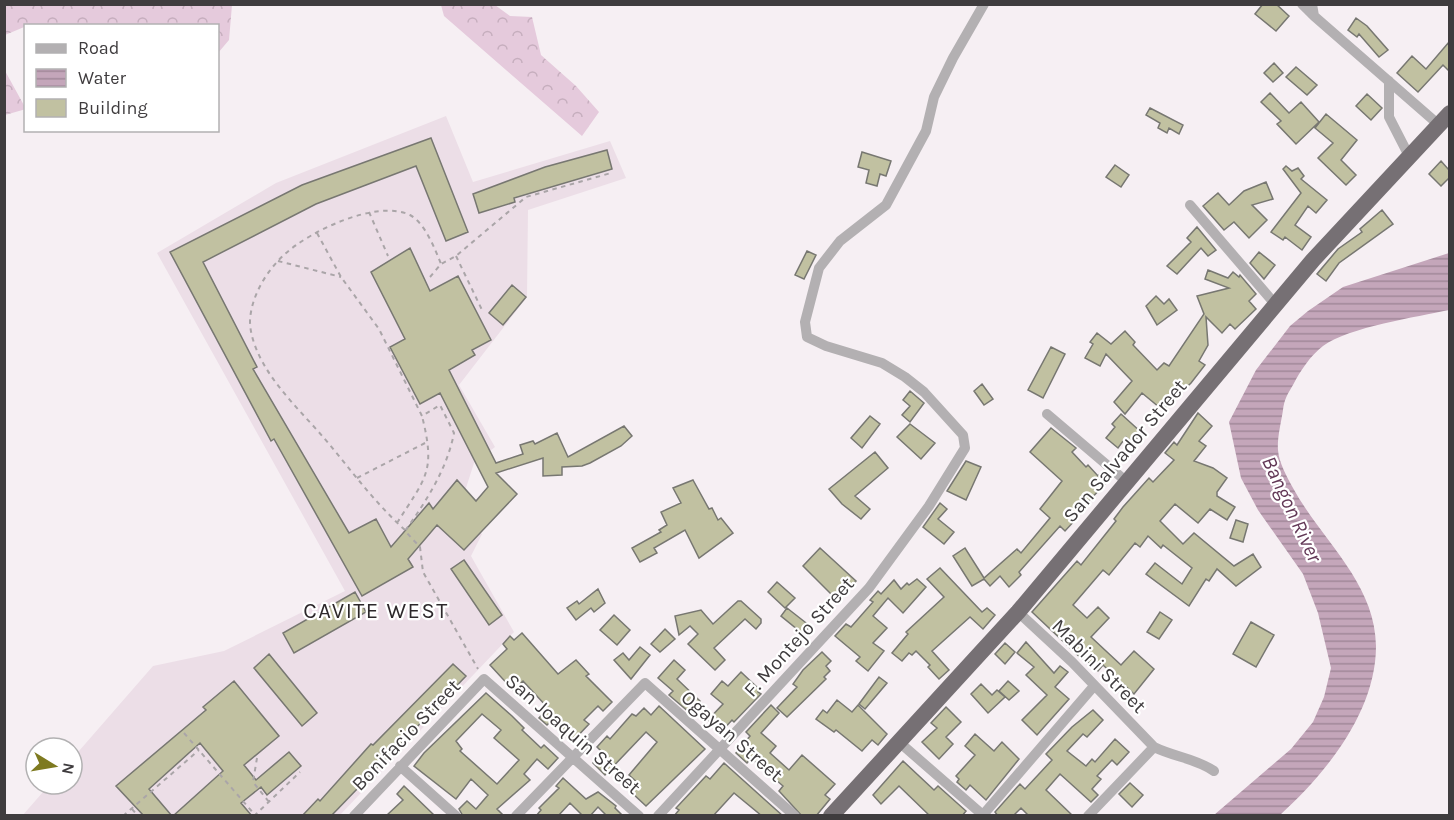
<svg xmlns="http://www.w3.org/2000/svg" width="1454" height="820" viewBox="0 0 1454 820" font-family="Karla,sans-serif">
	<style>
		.built { fill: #ecdee7 }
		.forest { fill: url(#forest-crowns) }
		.water { fill: url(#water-rules) }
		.building { fill: #c1c1a1; stroke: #777771; stroke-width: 1.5; fill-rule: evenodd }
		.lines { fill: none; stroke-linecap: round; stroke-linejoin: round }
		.path { stroke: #aaa5a8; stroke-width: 2; stroke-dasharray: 4.5 4.5; stroke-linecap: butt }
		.minor { stroke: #b3b0b2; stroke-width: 10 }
		.trunk { stroke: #767074; stroke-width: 16 }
		.labels { text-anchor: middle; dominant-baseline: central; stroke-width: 4.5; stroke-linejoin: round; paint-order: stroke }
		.street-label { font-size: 20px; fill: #3f3c3e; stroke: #fff }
		.water-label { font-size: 21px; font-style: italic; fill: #623856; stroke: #fff }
		.quarter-label { font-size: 22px; letter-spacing: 1.5px; fill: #2d282b; stroke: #fff }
	</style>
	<defs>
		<pattern id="forest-crowns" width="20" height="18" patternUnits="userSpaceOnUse" patternTransform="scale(1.5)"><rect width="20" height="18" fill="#e5cadc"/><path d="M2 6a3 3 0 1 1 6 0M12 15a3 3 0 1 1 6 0" fill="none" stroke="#c6aebe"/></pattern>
		<pattern id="water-rules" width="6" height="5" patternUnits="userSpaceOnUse" patternTransform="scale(1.5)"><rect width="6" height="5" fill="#c4a6ba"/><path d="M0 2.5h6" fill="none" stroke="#a18899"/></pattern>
	</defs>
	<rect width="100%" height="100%" fill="#f6eff3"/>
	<path class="built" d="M446,116L473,182L610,141L626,178L528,210L527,297L459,385L495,447L474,463L458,513L482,534L471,556L514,632L340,815L22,816L50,784H72V759L153,666L224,651L345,591L157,253L276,183Z"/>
	<path class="forest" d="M5,4L232,5L229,40L218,53V26L29,25L5,35Z
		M441,5H495L510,16L532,17L541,55L576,86L599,112L582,136L444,16Z
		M4,69L26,109L5,115H4Z"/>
	<path class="water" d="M1449,253V310C1417,317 1349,327 1323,346C1311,355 1300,371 1293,385C1288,393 1284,400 1283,410C1281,423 1277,438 1278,450C1279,463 1287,477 1293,488C1322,541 1375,582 1376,646C1376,712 1326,773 1280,815H1214L1291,749L1313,722L1324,697L1331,668L1318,613L1303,574L1258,510L1241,478L1229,422L1256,370L1290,326L1308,311L1343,287Z"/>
	<path class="building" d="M1263,4H1276L1289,16L1276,31L1255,14Z
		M1356,18L1367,26L1388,50L1379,57L1359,34L1357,37L1348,30Z
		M1449,42V71L1443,65L1418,92L1397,73L1412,56L1426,69Z
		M1274,63L1283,73L1273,82L1264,73Z
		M1296,67L1317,85L1307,95L1286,77Z
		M1270,93L1289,113L1301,102L1319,122L1296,144L1277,124L1281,121L1261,102Z
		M1367,94L1382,108L1371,120L1356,106Z
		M1150,108L1183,125L1179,134L1169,128L1167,133L1158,128L1160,123L1146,115Z
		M1326,114L1357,140L1341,160L1356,175L1346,185L1318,158L1333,143L1315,128Z
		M431,138L468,232L446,241L416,166L316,204L203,262L257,367L253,369L349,533L376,519L391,547L429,503L433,509L457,480L476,501L488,487L440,393L420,404L390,347L405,339L371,272L410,248L430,291L458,276L491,340L472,350L475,355L449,370L496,463L523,454L520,445L533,441L535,444L557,433L568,457L624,426L632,436L621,446L590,463L582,466L562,467V475L543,476V458L496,473L517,494L464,550L437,525L408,559L413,567L362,596L274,439L271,441L170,252L302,185Z
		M607,150L612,169L514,198L515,202L479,213L473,194L545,167Z
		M862,152L891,161L886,176L880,174L877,186L866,183L869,170L858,167Z
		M1441,161L1449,170V178L1441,186L1429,174Z
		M1115,165L1129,175L1121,187L1106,177Z
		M1286,166L1292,171L1298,168L1304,176L1301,179L1327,200L1316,213L1308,206L1295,225L1311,237L1302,250L1285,237L1283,240L1271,232L1301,193L1283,169Z
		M1266,182L1273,199L1252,205L1267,220L1249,238L1234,222L1224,230L1203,206L1218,193L1229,205L1244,191Z
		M1382,210L1393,224L1339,263L1326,281L1317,274L1338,249L1362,232L1360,229Z
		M1197,227L1216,250L1208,256L1201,248L1177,274L1167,266L1191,242L1187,238Z
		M807,251L816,255L804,279L795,275Z
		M1259,252L1275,265L1264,279L1250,263Z
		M1208,270L1228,278L1233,272L1239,277L1240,275L1256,294L1249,301L1256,309L1235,329L1230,324L1222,333L1206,317L1208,345L1199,361L1205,365L1191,383L1166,407L1162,404L1159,407L1142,393L1125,414L1114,402L1132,381L1106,354L1100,366L1085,358L1093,344L1090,342L1097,333L1111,344L1125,331L1135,342L1133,345L1157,370L1164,363L1169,366L1204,314L1197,296L1229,288L1205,279Z
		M512,285L526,297L503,325L489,313Z
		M1156,296L1164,304L1169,299L1177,310L1157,325L1146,306Z
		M1051,347L1065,354L1043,398L1028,390Z
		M982,384L993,399L984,405L974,391Z
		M910,391L924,403L910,422L902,415L910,406L903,400Z
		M1198,413L1212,426L1199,441L1206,446L1194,461L1213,468L1227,478L1217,492V496L1235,507L1227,520L1210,509L1198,523L1175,504L1160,521L1183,544L1194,533L1234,566L1253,554L1261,567L1236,586L1217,569L1209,581L1206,579L1189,606L1146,574L1155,563L1182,584L1192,568L1163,545L1161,548L1148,536L1140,547L1135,543L1109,575L1103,570L1073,605L1087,618L1098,607L1109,618L1091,637L1121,665L1134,651L1154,669L1134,694L1103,665L1098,671L1084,658L1082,659L1032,612L1077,561L1081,565L1116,521L1114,519L1123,507L1149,478L1153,482L1174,460L1165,453L1174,442L1177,445Z
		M1121,414L1142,433L1132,443L1126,437L1118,448L1106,438L1115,427L1112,424Z
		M870,416L880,424L862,448L851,438Z
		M910,424L935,443L921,459L897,437Z
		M1051,428L1076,448L1072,452L1086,467L1088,465L1098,476L1101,473L1109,480L1075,515L1077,518L1065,531L1060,526L1019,572L1021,575L1009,587L1000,576L990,586L984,579L972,586L953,556L965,548L984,578L1017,549L1021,553L1050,518L1040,509L1062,481L1030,452Z
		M875,452L888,468L855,496L870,509L861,519L842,504L829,489Z
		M966,461L981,467L966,500L947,491Z
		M693,480L709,509L712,508L718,520L721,518L733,533L699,558L685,530L654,548L657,553L640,562L632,548L661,532L659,530L667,525L661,512L681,503L673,488Z
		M940,503L947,509L938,519L954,532L944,544L923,527Z
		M1236,520L1248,524L1243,542L1230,538Z
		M820,548L856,581L837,600L803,566Z
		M464,560L502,615L489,625L451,569Z
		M940,568L982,612L987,608L995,615L983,629L970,617L932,651L949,670L939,679L928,667L930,665L916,651L912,655L909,653L902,661L892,653L908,634L906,632L944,597L927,579Z
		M917,579L926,587L903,613L888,598L873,616L887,628L873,643L884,651L868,671L856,661L860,657L835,636L846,624L851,627L873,602L870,600L878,591L881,594L894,580L901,589L907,583L909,585Z
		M777,582L795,598L785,608L768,592Z
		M598,589L605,603L594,612L591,608L576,620L567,608L577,601L579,604Z
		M355,592L366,612L294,653L283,633Z
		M738,601H741L761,619V623L756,629L745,619L714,648L725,660L715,670L688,644L698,634L690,626L679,635L675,616L701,610L713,624Z
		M787,608L810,626L803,634L781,616Z
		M1160,612L1172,620L1159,639L1147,632Z
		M614,615L630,630L617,645L600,630Z
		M1251,622L1274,635L1256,667L1233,654Z
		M665,629L675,639L660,652L651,644Z
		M522,633L558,674L576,660L589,674L586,676L612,702L603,711L598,706L584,720L589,724L573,741L552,720L547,725L539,718L548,708L523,681L513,690L490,665L507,649L503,644L510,636L514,640Z
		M1026,642L1054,673L1060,666L1068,672L1055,687L1069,699L1037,735L1022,720L1047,695L1026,675L1034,667L1017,653Z
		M1005,643L1015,652L1005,664L995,654Z
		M640,647L650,655L631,679L614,660L623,653L629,660Z
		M822,652L831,661L826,666L830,671L824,677L826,679L787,717L777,708L797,687L793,684L803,670Z
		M269,654L317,713L302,726L254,668Z
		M674,660L685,670L677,679L700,701L690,713L669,695L673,691L658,678Z
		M453,664L466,676L331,816H302L318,799L320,801L371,744L373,745Z
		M741,672L760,690L758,692L761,694L734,722L732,720L721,732L708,720L723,704L711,694L722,681L728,686Z
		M879,677L887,683L865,709L859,704Z
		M234,681L279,736L244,765L256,780L289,752L301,766L267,795L261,787L241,803L252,816H173L223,771L200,743L149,789L172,816H144L116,786L206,710L203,707Z
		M1008,681L1019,691L1009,700L999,691Z
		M981,684L992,695L997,690L1005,697L988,713L971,694Z
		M486,693L512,716L524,728L522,730L541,748L544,745L558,758L548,769L537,759L524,774L530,780L497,809L504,816H463L459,809L467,801L476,809L488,795L471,779L456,799L414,766L424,753ZM482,714L501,730L494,738L519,760L497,784L460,751L462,749L456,741Z
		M837,700L852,712L858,705L887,734L878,745L872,740L862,751L836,730L834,732L816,719L823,710L827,713Z
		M771,705L779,713L761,733L776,746L770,753L789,770L802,755L835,784L825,795L830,799L816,816H802L779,791L783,786L751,758L747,763L736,753L750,736L746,732Z
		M659,706L705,749L646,806L631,792L639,784L629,775L657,742L646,732L605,775L593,763L603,753L597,747L607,736L610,739L632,714L636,716L644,708L651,715Z
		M946,707L961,722L946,737L953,744L939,759L922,742L937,728L931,723Z
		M1093,710L1103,720L1087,737L1083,734L1067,751L1086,766L1092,759L1095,762L1115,739L1129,752L1117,765L1112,760L1097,776L1101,779L1092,789L1098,795L1091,802L1060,774L1046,790L1073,816H1029L1021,808L1013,816H998L995,812L1020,784L1025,789L1052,760L1046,754L1072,727Z
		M975,734L994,751L1002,742L1019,759L986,800L970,785L966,790L957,782L959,779L956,776L975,755L965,746Z
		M903,761L934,790L938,786L966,811L962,816H930L899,786L881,804L873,795Z
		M724,763L764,799L783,816H762L734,793L713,816H674L679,810L676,808L706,776L710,779Z
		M563,778L586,799L598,792L616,806L615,808L623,816H607L598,807L590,816H583L570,803L558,816H536L541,810L539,808L559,788L556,786Z
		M1130,783L1143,795L1132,807L1119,794Z
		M404,786L435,816H386L403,800L397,794Z"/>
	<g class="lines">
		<path class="path" d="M369,212L388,256
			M317,233L341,277L379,329L422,416L440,405L454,433C447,469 427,500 405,531L420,547L423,572L478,669
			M456,256L483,312
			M278,261L341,277
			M430,277L441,264L456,256L526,197L611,173
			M357,478L427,442
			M397,523C426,477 436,472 422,416
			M405,530C374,502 351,470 324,438C305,416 281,393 266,368C258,355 250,337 250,321C251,296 267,270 285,254C310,231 377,199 410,215C425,223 435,249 441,264
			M184,733L255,815
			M257,758L253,782L269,802
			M132,809L138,816
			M123,816L199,750
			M254,816L300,772"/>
		<path class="minor" d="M1302,4L1314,16
			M1312,4L1314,16L1439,125
			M1389,81V117L1409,156
			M1190,205L1275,304
			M1047,414L1127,482
			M1018,612L1072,662L1154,747C1174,757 1195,758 1214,771
			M899,742L984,816
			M400,766L456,816
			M354,816L484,679L639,816
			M516,816L645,683L795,816
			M658,816L869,588L929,506L965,448L963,435L924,392L905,377L882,363L826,346L807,337L805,322L819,268L840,241L886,205L926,131L934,97L953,58L984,4
			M982,816L1094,686
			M1088,816L1154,747"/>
		<path class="trunk" d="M831,816L1018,612L1313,260L1450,113"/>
	</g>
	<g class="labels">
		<g class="street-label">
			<text transform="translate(1125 451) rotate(-50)">San Salvador Street</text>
			<text transform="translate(799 637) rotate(-48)">F. Montejo Street</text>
			<text transform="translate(1099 666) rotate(45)">Mabini Street</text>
			<text transform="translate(573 734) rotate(41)">San Joaquin Street</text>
			<text transform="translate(406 735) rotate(-46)">Bonifacio Street</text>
			<text transform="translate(732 736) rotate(41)">Ogayan Street</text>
		</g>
		<g class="water-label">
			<text transform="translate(1292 509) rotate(65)">Bangon River</text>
		</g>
		<g class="quarter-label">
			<text x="376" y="611">CAVITE WEST</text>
		</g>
	</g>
	<rect width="1454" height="820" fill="none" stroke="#3f3c3e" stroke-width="12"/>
	<rect x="24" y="24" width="195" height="108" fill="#ffffff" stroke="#b2b1b2" stroke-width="1.5"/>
	<rect x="36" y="44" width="30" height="9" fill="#b3b0b2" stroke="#b2b1b2" stroke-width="1.5"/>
	<text x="78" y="54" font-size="18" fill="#3f3c3e">Road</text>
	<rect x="36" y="69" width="30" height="18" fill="url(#water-rules)" stroke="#b2b1b2" stroke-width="1.5"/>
	<text x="78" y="84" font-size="18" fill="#3f3c3e">Water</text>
	<rect x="36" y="99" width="30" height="18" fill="#c1c1a1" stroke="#b2b1b2" stroke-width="1.5"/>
	<text x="78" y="114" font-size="18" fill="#3f3c3e">Building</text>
	<g transform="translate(54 766) rotate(101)"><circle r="28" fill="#ffffff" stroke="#b2b1b2" stroke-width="1.5"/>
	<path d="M0-4.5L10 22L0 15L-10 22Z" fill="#7e7a20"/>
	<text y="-9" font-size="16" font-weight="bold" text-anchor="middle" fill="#3f3c3e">N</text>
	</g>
</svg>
